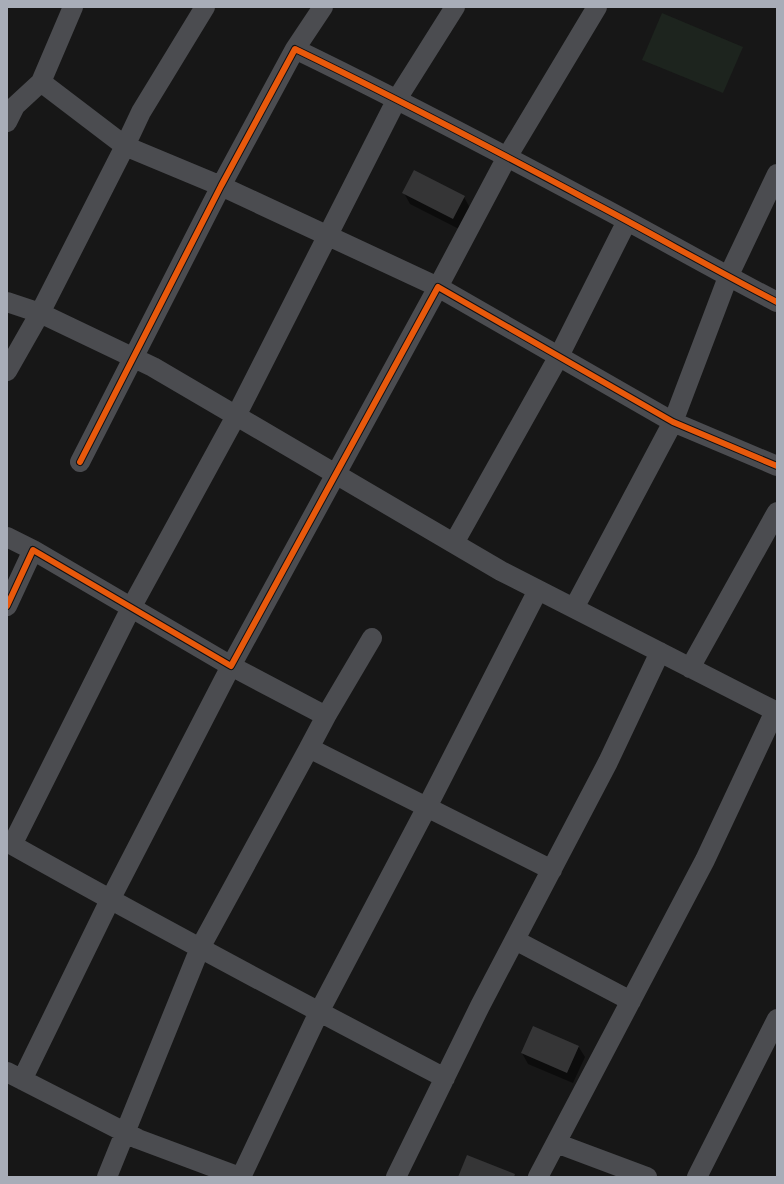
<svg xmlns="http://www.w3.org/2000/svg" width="784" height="1184" viewBox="0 0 784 1184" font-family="Figtree,sans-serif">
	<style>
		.pitch { fill: #1d241e }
		.shadow { fill: #0007 }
		.building { fill: #353536 }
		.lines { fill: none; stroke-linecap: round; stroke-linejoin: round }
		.minor { stroke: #4b4c50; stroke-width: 20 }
		.cycleway-casing { stroke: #111113; stroke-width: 8 }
		.cycleway { stroke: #e8590c; stroke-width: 6 }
	</style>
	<rect width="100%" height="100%" fill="#171717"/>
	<path class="pitch" d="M662,13L743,47L723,93L642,60Z"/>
	<path class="shadow" d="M404,193L464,197L470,208L459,229L410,204Z
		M578,1046L585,1057L573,1083L528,1064L522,1053Z"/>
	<path class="building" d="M414,170L465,196L453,219L402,193Z
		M533,1026L579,1046L567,1073L521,1053Z
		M467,1155L515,1174L514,1177H458Z"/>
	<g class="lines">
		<path class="minor" d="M295,49L323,7
			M41,82L125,146L141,112L205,7
			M7,122L15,106L41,82L73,7
			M7,302L40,313L125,146L221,186L438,287L507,157L597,7
			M7,371L40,313L153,367L501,571L775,711
			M80,462L221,186L295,49C394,97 491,148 588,200C651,233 713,269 777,302
			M7,537L33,550
			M454,543L559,356L627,221
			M7,606L33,550L231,666L438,287L673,422L777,466
			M574,608L673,422L728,277L777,174
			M690,668L777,512
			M326,716L372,638
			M7,842C151,923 298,1001 445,1078
			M12,845L131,608L236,416L397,99L455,7
			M515,940L631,1001
			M7,1072L138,1139L240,1177
			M22,1080L110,900L231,666L326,716L309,748L552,870
			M556,1143L647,1177
			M107,1177L200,948L309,748
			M241,1177L319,1012L427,807L538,590
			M396,1177L480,1006L608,762L660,652
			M538,1177L705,860L775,711H777
			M697,1177L777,1019"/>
		<defs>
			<path id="cycleway" d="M80,462L221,186L295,49C394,97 491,148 588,200C651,233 713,269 777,302
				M7,606L33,550L231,666L438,287L673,422L777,466"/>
		</defs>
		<use href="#cycleway" class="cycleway-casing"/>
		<use href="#cycleway" class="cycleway"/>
	</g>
	<rect width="784" height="1184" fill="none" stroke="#a8adb8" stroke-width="16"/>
</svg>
